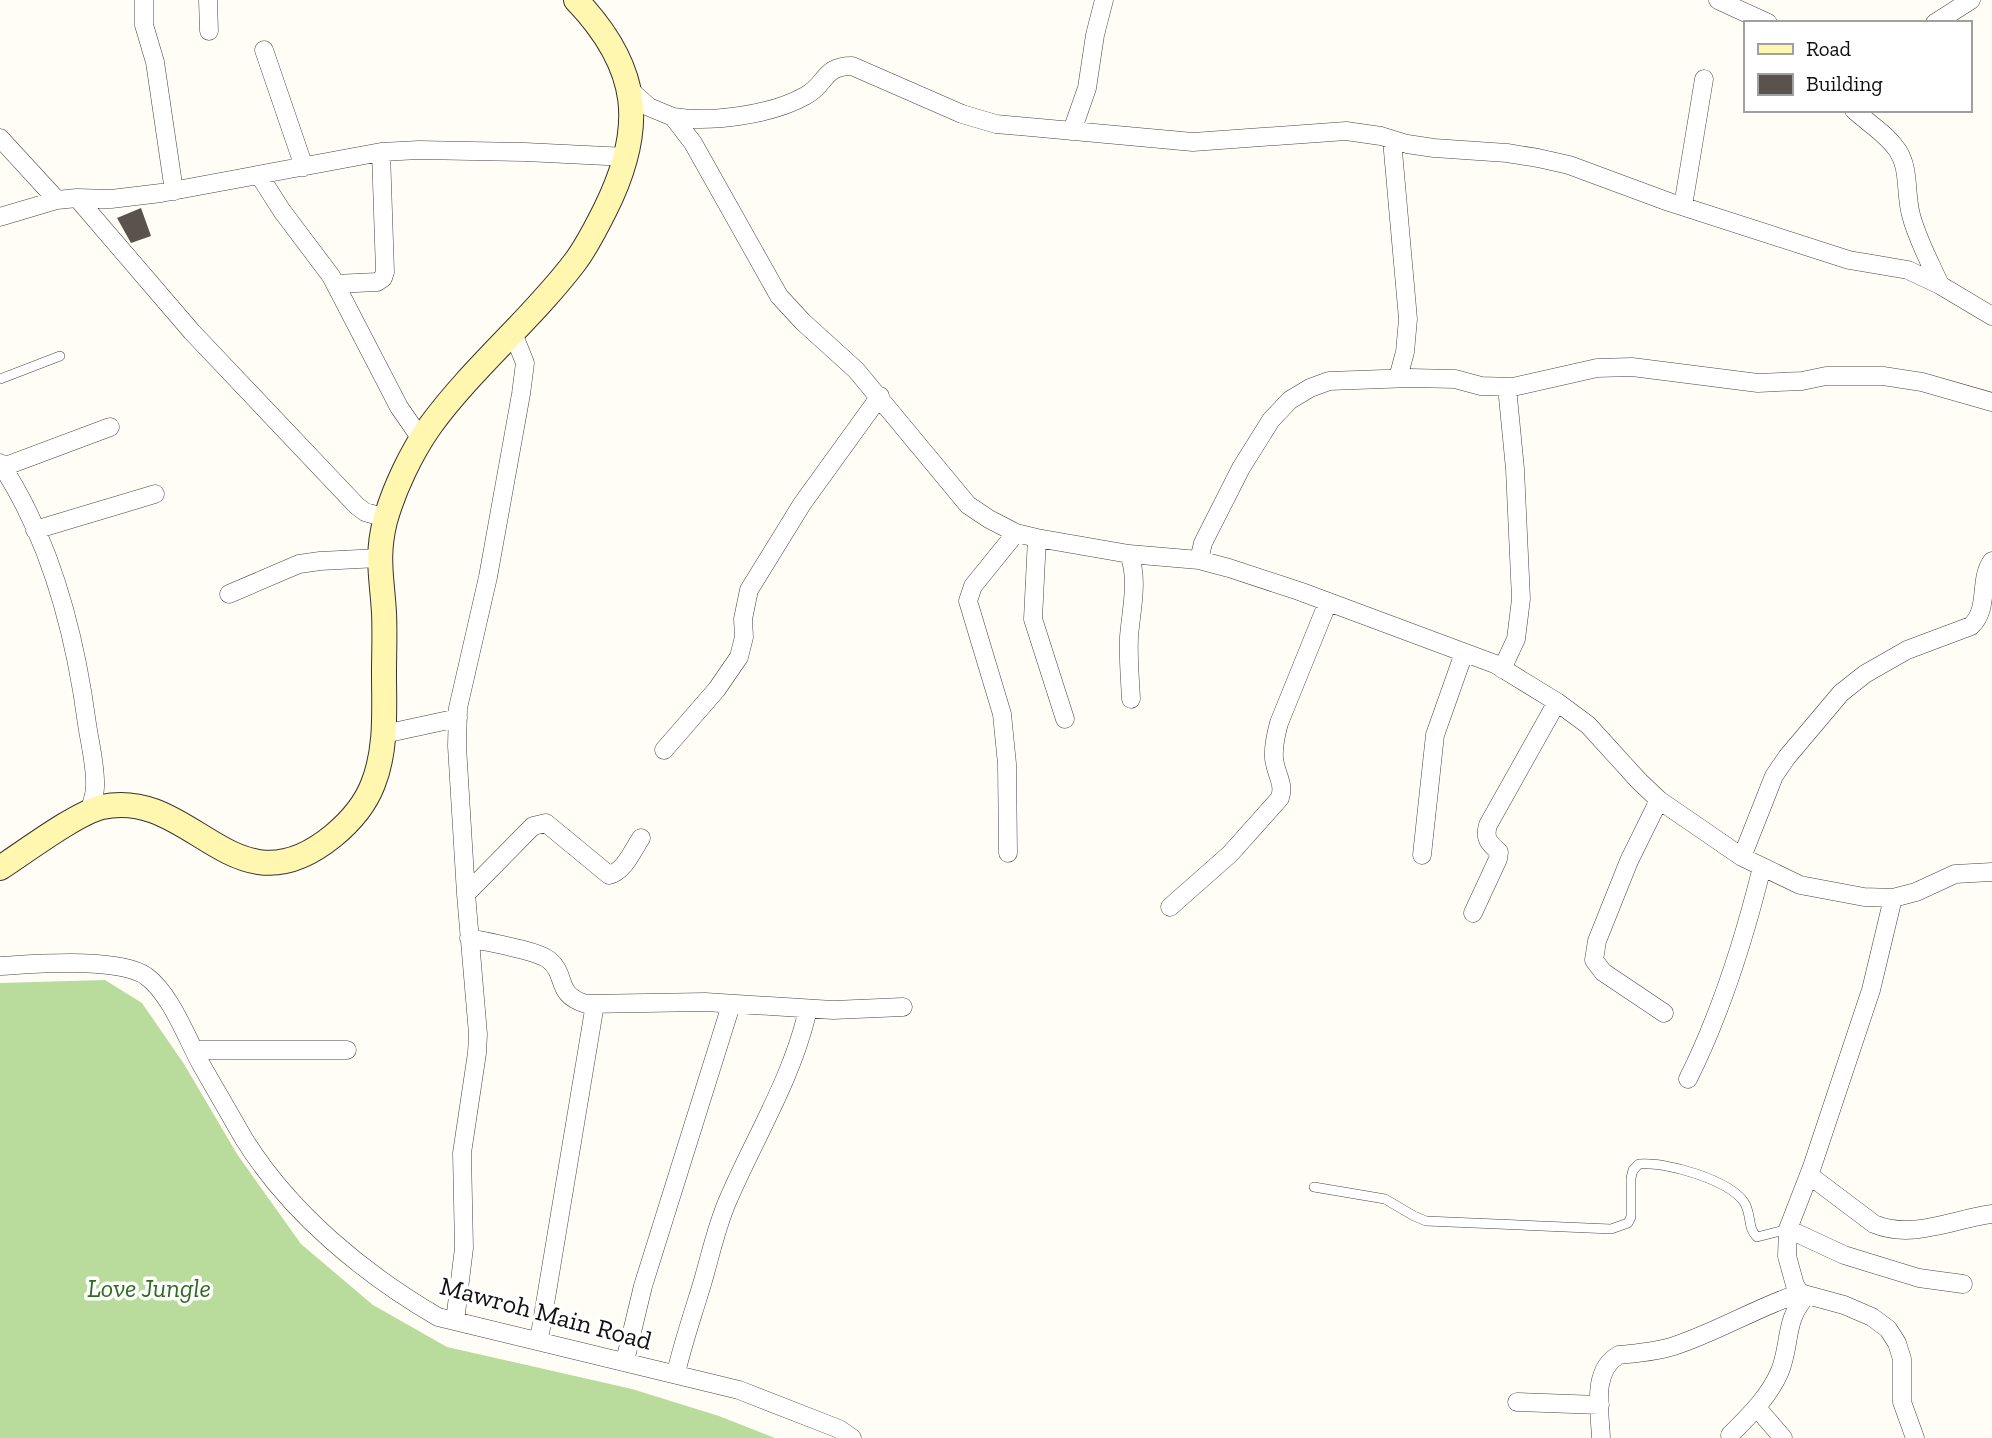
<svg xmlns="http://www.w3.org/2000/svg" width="1992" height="1438" viewBox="0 0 1992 1438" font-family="'Zilla Slab',serif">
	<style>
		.forest { fill: #b9dc9c }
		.building { fill: #5a524d }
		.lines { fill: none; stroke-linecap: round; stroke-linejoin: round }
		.lane-casing { stroke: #444; stroke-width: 10 }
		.street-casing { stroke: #444; stroke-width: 19 }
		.secondary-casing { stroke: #333; stroke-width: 26 }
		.lane { stroke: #fff; stroke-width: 9 }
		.street { stroke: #fff; stroke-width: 18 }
		.secondary { stroke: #fff6b0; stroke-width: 24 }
		.labels { text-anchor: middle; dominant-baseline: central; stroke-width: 7; stroke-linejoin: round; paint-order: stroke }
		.park-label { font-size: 26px; font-style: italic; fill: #2f6b1f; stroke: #fff }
		.street-label { font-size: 26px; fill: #111; stroke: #fff }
	</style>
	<rect width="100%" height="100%" fill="#fffdf5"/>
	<path class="forest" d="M105,980L142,1003L184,1064L237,1154L301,1244L373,1305L447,1347L632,1389L719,1416L775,1438H0V983Z"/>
	<path class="building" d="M141,208L151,236L131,243L117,218Z"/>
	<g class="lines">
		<defs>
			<path id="lane" d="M0,379L60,356
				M1314,1187L1385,1199L1414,1216L1426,1221L1611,1229L1628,1223L1631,1217V1178L1633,1170L1639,1164C1665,1161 1729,1180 1744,1202C1752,1214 1747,1228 1757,1237L1788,1229"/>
			<path id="street" d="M144,0V25L155,62L174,191
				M208,0L209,31
				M1718,0L1768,23
				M1935,23L1971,0
				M264,50L304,167
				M630,90L649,107L673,117L693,143L779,296L803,322L856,370L968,505L989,519L1016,533L1037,538L1129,554L1199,560L1229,568L1299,591L1495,664L1557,702L1588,725L1639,781L1659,800L1742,857L1800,885L1864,897L1893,898L1916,892L1955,874L1992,872
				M1854,110C1869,124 1887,134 1898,151C1910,170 1905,193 1911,215C1917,239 1930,262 1940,285
				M673,117C710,123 771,115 805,96C827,85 822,66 852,66L962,114L996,124L1193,142L1346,131L1381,136L1407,144L1434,148L1507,153L1538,158L1569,165L1669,202L1849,260L1908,270L1940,285L1992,316
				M1072,131L1087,88L1095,35L1104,0
				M0,138L57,200L77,198L192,332L357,506L365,512L386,518
				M1392,140L1408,319L1405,352L1398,378
				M259,175L282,211L331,276L399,407L421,439
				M77,198L111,199L161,193L381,152L419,150L525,152L627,157
				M1683,206L1704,79
				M0,217L57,200
				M335,284L377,282L383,278L385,272L381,152
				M0,463C51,540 75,633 87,724C90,744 96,767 95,787C95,795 91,805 89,813
				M3,467L110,427
				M35,530L155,494
				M1037,538L1033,619L1065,719
				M1129,554C1139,580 1131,610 1129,637C1128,658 1130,678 1131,699
				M1199,560L1203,543L1241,468L1271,420L1290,400L1310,388L1329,381L1411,378L1455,379L1481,386L1513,387L1597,368L1632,367L1758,383L1802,381L1826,376H1883L1922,382L1992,402
				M229,594L299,564L320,561L379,558
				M1502,669L1516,639L1521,599L1515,469L1507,387
				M384,734L458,718
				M664,750L717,689L739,657L744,637L743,619L749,590L802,504L880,396
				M1659,800L1629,861L1597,941L1594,960L1603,972L1664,1013
				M1008,853L1007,764L1002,714L968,601L973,586L1016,533
				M1422,855L1435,735L1464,653
				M1742,857L1774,776L1787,757L1841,693L1865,674L1907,650L1971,626C1990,608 1978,581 1992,561
				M466,894L533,826L546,823L609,875C624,872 633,850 641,838
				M1893,898L1871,990L1812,1167L1788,1229L1787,1256L1795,1285L1800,1293L1844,1305L1872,1317L1888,1329L1897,1343L1902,1359V1402L1915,1438
				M1170,907L1230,854L1280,798C1285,783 1275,773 1274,758C1273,746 1276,734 1279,723L1328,602
				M1473,913L1498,859L1499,852C1489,843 1484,839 1488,825L1557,702
				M469,938C486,942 536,950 549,960C568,976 554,994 586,1004L705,1002L833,1010L903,1007
				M0,966C35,964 118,957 146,976C171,994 187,1039 202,1066C216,1090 230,1115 244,1139C290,1213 364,1274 438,1317L739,1390L839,1429L852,1438
				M194,1050H347
				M1688,1079C1722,1011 1744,940 1762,867
				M1809,1175L1874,1224C1913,1240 1953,1219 1992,1214
				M1788,1229L1844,1255L1919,1278L1963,1284
				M455,1321L464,1248L462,1153L477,1053L478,1034L466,894L457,746L458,708L488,577L521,394L525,363L513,333
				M539,1340L595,1004
				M625,1361L643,1286L731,1005
				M676,1373C682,1347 690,1323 698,1297C709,1264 714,1232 728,1200C755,1137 793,1077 808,1009
				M1517,1402L1600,1405
				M1757,1408L1783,1438
				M1730,1435C1749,1416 1769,1397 1780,1371C1791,1344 1784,1318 1807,1296
				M1601,1438C1600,1411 1591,1370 1619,1355C1638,1353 1656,1352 1674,1346C1717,1332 1756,1308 1800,1293"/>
			<path id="secondary" d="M0,868C25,852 75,814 102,807C193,787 234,917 333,836C350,822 365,805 373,784C387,749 384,709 384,673C384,653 385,633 384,613C382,577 376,558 385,521C394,489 411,453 430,426C473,367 531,320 575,262C587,246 596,228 605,210C646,128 641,68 576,0"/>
		</defs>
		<use href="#lane" class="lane-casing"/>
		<use href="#street" class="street-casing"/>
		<use href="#secondary" class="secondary-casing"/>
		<use href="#lane" class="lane"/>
		<use href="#street" class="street"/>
		<use href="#secondary" class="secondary"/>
	</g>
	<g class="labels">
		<g class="park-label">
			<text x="149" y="1288">Love Jungle</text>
		</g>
		<g class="street-label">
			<text transform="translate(546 1313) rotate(15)">Mawroh Main Road</text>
		</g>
	</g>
	<rect x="1744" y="21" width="228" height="91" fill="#ffffff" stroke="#a0a0a0" stroke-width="2"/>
	<rect x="1758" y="44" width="35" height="10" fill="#fff6b0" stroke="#a0a0a0" stroke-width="2"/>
	<text x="1806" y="56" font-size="21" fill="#111111">Road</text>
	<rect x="1758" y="74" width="35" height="21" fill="#5a524d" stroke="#a0a0a0" stroke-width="2"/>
	<text x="1806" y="91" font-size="21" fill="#111111">Building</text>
</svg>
